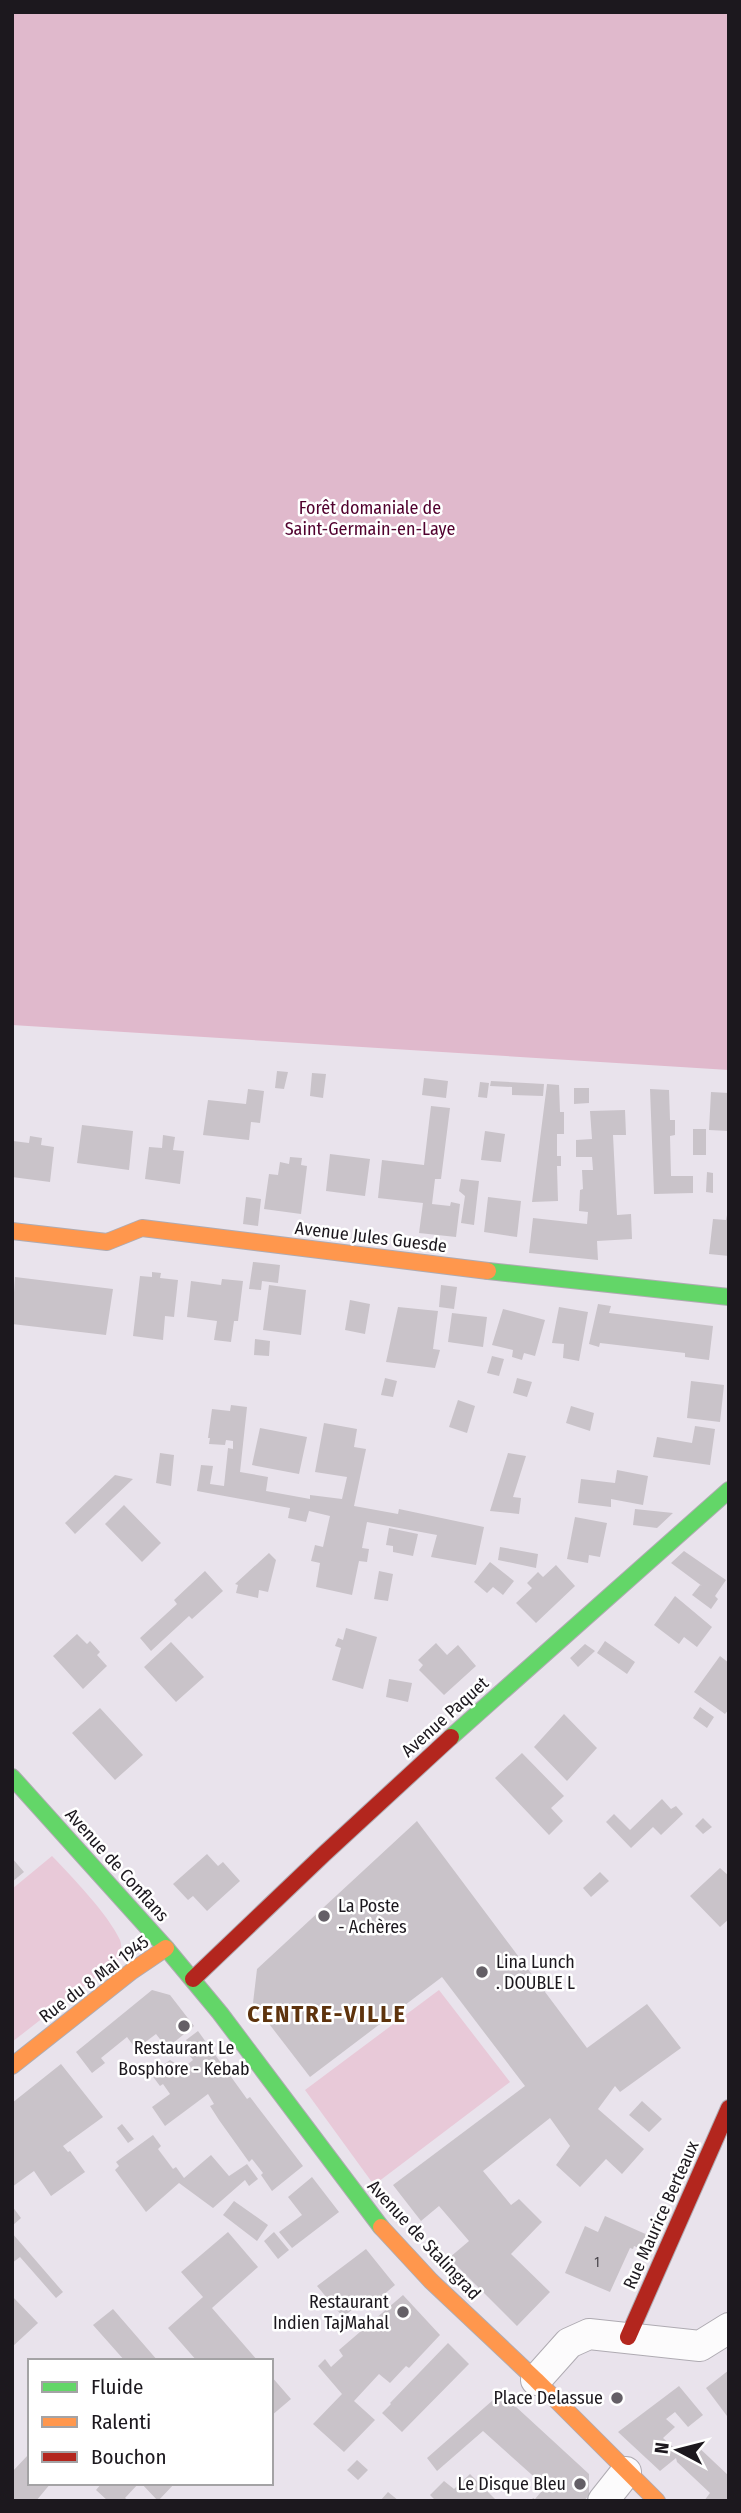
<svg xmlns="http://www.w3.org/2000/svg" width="741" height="2513" viewBox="0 0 741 2513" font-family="'Fira Sans Condensed',sans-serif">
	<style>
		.green { fill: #e8c9d8 }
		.forest { fill: #e0b9cc }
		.building { fill: #c9c3c9 }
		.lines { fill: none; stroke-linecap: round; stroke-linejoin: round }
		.street-casing { stroke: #afabb2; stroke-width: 32 }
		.fast-casing { stroke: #afabb2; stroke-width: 18 }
		.slow-casing { stroke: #afabb2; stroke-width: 18 }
		.jam-casing { stroke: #afabb2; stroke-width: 18 }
		.street { stroke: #fcfbfc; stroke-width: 30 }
		.fast { stroke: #63d668; stroke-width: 16 }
		.slow { stroke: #ff974d; stroke-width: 16 }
		.jam { stroke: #b3261e; stroke-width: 16 }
		.poi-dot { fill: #645f66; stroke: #fff; stroke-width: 2.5 }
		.labels { text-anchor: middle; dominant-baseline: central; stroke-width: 5; stroke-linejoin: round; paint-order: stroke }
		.number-label { font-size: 14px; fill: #474349 }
		.park-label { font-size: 18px; fill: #51012e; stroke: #fff }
		.street-label { font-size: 18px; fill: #1c181e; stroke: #fff }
		.poi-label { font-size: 18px; fill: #1c181e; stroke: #fff; text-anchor: end }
		.district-label { font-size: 24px; font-weight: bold; letter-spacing: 2px; fill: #5e330d; stroke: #fff }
	</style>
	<rect width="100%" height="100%" fill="#e9e3ec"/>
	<path class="green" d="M52,1856C72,1877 108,1914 120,1940C122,1945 121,1951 121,1957L12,2042V1889Z
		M439,1990L510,2082L374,2185L305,2090Z"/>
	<path class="forest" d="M12,12H729V1070L12,1025Z"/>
	<path class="building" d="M277,1071L288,1072L284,1089L275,1088Z
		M312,1073L326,1074L323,1098L310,1096Z
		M424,1078L448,1081L446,1098L422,1095Z
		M491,1081L544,1084L543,1096L512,1095V1087L490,1086Z
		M480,1082L489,1083L487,1098L478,1097Z
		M547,1084L559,1085L560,1112H564V1134H557V1156H561V1166H557L558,1201L532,1202Z
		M574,1088H589V1103L574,1104Z
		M248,1089L264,1091L260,1123L251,1122L249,1140L203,1135L208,1100L246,1104Z
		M650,1089L669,1090L670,1120H675V1135L670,1136L671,1176H693V1193L654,1194Z
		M711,1092L729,1093V1131L709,1130Z
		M431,1106L450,1108L441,1179H435L432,1204L450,1206L451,1202L460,1204L456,1237L419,1233L423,1203L378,1198L382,1160L424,1165Z
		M625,1110L626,1135H613L617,1215L631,1214L632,1239L597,1241L598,1260L529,1253L533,1218L587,1224L588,1212L579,1211L580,1190L583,1189L582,1170H593L592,1157H576V1140L592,1139L590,1111Z
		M82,1125L133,1131L129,1170L77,1163Z
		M693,1129H706V1155H693Z
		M485,1131L505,1134L501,1162L481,1160Z
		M163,1135L175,1137L173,1150L184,1151L180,1184L145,1179L149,1147L162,1148Z
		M30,1136L42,1138L41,1145L54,1147L50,1182L12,1177L13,1141L29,1143Z
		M330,1154L370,1159L365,1196L326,1191Z
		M290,1157L302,1158L301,1165L307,1166L301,1214L264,1209L269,1174L278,1175L280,1162L289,1164Z
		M707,1172L713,1173V1193L706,1192Z
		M461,1179L479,1181L474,1225L461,1223L465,1196L459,1191Z
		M246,1197L261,1199L258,1226L243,1224Z
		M488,1197L521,1201L517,1237L484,1232Z
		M727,1215L729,1256L709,1254L713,1219L726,1220Z
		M253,1262L280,1265L278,1283L262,1281L261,1290L249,1289Z
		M152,1272L161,1273L160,1278L178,1280L174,1317L165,1316L163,1340L133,1336L140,1276L152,1277Z
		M15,1277L113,1289L106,1335L12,1324Z
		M222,1279L243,1281L238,1321H234L231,1342L214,1340L217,1321L187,1317L191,1281L221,1285Z
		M269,1285L306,1290L301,1335L263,1330Z
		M441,1285L457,1287L454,1309L439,1307Z
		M350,1300L370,1304L365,1334L345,1330Z
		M598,1304L611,1306L609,1313L713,1326L709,1360L685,1357V1353L600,1343L599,1347L589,1344Z
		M398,1307L438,1311L433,1349L440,1350L435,1368L386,1362Z
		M559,1307L588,1312L579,1361L563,1358L564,1344L552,1343Z
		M503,1309L545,1320L535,1356L524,1353L522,1360L512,1357L513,1350L492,1345Z
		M452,1313L487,1317L483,1347L448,1342Z
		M255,1339L270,1341L269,1356L254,1355Z
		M492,1356L504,1359L499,1376L487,1373Z
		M385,1378L397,1381L393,1397L381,1395Z
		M517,1378L532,1382L527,1397L513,1393Z
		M691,1381L724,1385L720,1422L687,1418Z
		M458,1400L475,1406L467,1433L449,1427Z
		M231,1405L247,1407L240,1472L268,1477L266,1491L310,1499V1495L342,1499L347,1477L315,1472L324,1423L357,1429L354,1447L366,1449L354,1506L398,1514L399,1509L484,1527L476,1565L431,1557L437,1535L367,1522L362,1548L369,1549L367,1562L359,1561L352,1595L316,1587L320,1563L311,1561L315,1545L323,1547L330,1516L309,1511L306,1522L288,1518L290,1508L197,1491L201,1465L213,1466L210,1484L224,1486L228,1448L233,1449V1441L226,1440L225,1445L209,1444L210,1438H208L212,1409L230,1411Z
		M571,1406L594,1413L590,1431L566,1423Z
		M695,1426L715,1429L710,1465L653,1457L657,1437L692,1443Z
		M260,1428L307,1437L299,1474L252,1465Z
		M160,1453L174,1455L171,1486L156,1483Z
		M508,1453L526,1456L513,1497L521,1498L519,1514L490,1511Z
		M617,1470L648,1476L643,1505L611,1499V1507L578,1503L581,1479L615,1483Z
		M115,1475L133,1479L75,1534L65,1523Z
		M124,1505L161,1543L142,1562L105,1524Z
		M635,1509L673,1513L657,1528L633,1525Z
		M575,1517L607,1523L600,1557L589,1555L588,1563L567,1559Z
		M389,1528L418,1534L413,1556L393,1552V1546L386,1545Z
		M500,1547L538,1554L536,1568L498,1560Z
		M684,1551L726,1580L715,1596L718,1599L711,1609L692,1595L700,1585L702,1586L671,1563Z
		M269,1553L276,1560L268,1592L259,1590L258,1598L236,1593L238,1585L235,1584Z
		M490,1562L514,1581L503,1595L493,1587L487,1593L474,1582Z
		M556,1565L575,1586L536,1623L516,1603L532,1588L527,1583L538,1572L543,1577Z
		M205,1571L223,1591L192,1619L189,1616L151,1651L140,1638L177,1604L174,1600Z
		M379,1571L393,1574L388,1601L374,1599Z
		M675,1596L712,1627L697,1647L684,1637L679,1644L654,1625Z
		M346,1628L377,1637L363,1689L332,1680L341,1648L335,1646L338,1638L343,1640Z
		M77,1634L87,1644L90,1641L100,1652L97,1655L107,1666L83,1689L53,1656Z
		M605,1641L635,1662L627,1674L597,1653Z
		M171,1642L204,1677L176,1702L144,1667Z
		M436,1643L447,1655L458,1645L476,1666L444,1695L419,1670L423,1665L418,1660Z
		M585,1644L595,1651L578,1667L570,1658Z
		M720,1656L729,1663V1709L725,1714L694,1692Z
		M389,1679L412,1683L408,1702L386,1697Z
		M700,1707L714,1717L707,1728L693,1718Z
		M100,1708L143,1755L115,1780L72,1733Z
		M564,1714L597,1748L567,1781L534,1747Z
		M522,1753L564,1796L551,1808L563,1821L549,1835L495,1778Z
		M662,1799L671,1809L676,1806L683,1814L661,1835L653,1827L631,1848L606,1822L614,1814L630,1830Z
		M703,1818L712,1827L703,1834L695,1826Z
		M417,1821L587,2048L647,2004L681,2048L620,2092L615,2086L598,2109L644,2149L622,2174L606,2159L580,2187L556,2165L570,2146L550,2118L483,2171L511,2205L519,2199L542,2222L511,2254L550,2292L517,2326L449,2258L469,2241L439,2206L421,2221L393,2185L525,2086L442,1977L310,2077L253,2003L257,1969Z
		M207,1854L218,1866L223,1862L240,1881L207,1911L193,1896L188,1900L173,1884Z
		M12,1858L24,1872L12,1882Z
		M720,1868L729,1876V1919L720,1927L690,1896Z
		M600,1872L609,1881L591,1897L583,1888Z
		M152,1990L170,1995L194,2026L167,2048L156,2034L136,2049L127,2037L101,2058L105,2063L92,2073L76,2052Z
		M198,2031L247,2099L250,2097L303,2166L272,2191L261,2175L263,2173L252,2159L249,2162L219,2120L210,2106L214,2104L208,2094L165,2126L152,2107L170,2094L163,2084L160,2086L151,2074L170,2060L183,2068L193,2060L185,2049L189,2045L186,2040Z
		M61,2064L103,2117L63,2146L68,2152L70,2151L85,2172L51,2196L34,2171L12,2187V2103Z
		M642,2101L662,2119L649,2132L629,2115Z
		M122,2124L134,2139L128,2143L117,2128Z
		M153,2135L161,2146L158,2149L173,2169L176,2167L184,2178L211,2155L229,2176L247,2164L258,2179L249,2186L245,2180L213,2208L179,2183L146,2212L115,2170L119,2166L116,2162Z
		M312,2177L339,2212L292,2248L279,2232L302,2215L288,2197Z
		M234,2201L268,2225L257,2241L223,2215Z
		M12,2206L21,2218L12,2226Z
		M605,2216L650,2236L644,2250L634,2246L633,2249L630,2248L610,2292L565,2273L585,2226L598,2232Z
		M228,2232L258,2267L212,2308L258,2361H197L168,2328L203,2297L181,2272Z
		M274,2232L289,2250L278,2259L264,2241Z
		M12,2233L63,2292L56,2298L20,2257L12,2263Z
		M366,2249L395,2285L375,2302L369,2296L343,2317L317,2286Z
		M403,2295L440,2335L409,2368L406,2366L390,2383L379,2374L354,2401L375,2420L344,2452L313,2424L342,2394L318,2366L325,2359L331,2367L343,2356L339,2350Z
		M12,2296L38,2323L12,2347Z
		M113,2309L158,2361H125L93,2325Z
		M448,2343L469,2364L402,2432L382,2413L391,2404L390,2403Z
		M729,2370V2414L727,2416L706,2388Z
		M271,2376L291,2399L271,2416Z
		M679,2386L703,2415L688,2427L675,2412L666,2419L675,2427L663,2438L681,2454L694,2443L729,2476V2501H704L710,2493L677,2462L676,2458L660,2471L618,2432Z
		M501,2393L589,2474V2495L584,2501H531L533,2498L535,2499L552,2479L548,2476L541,2483L483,2431L437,2471L427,2458Z
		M28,2455L30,2457V2483H51L36,2501H12V2472Z
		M357,2460L368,2470L358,2480L347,2470Z
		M470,2474L497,2501H436L430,2495L444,2481L454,2489Z
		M102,2483H139L125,2498L129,2501H108L96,2490Z
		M141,2483H175L158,2501Z
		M388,2492L399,2501H380Z"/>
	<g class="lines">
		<defs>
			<path id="street" d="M536,2380L569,2343L589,2334L700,2346L729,2328
				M603,2501L626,2472"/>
			<path id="fast" d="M488,1271L729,1297
				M451,1737L729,1490
				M12,1777L166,1948L220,2013L381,2227"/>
			<path id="slow" d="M12,1231L107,1242L142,1228L488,1271
				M12,2066L132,1971L166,1948
				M381,2227L431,2281L536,2380L657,2501"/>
			<path id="jam" d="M193,1979L324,1854L451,1737
				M628,2337L729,2108"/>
		</defs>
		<use href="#street" class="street-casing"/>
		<use href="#fast" class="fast-casing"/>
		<use href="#slow" class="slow-casing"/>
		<use href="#jam" class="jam-casing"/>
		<use href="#street" class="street"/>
		<use href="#fast" class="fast"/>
		<use href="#slow" class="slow"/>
		<use href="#jam" class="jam"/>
	</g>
	<g class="poi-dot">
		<circle cx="324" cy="1916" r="7"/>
		<circle cx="482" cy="1972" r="7"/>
		<circle cx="184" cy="2026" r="7"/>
		<circle cx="403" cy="2312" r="7"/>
		<circle cx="617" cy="2398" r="7"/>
		<circle cx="580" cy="2484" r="7"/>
	</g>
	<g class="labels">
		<g class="number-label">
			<text x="597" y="2262">1</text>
		</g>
		<g class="park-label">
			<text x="370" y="508">Forêt domaniale de<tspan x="370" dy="21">Saint-Germain-en-Laye</tspan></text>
		</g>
		<g class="street-label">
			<text transform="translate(371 1237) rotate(7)">Avenue Jules Guesde</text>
			<text transform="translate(445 1717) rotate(-42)">Avenue Paquet</text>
			<text transform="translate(117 1865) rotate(48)">Avenue de Conflans</text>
			<text transform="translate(94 1979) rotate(-37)">Rue du 8 Mai 1945</text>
			<text transform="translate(661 2215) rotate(-66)">Rue Maurice Berteaux</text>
			<text transform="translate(424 2240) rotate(47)">Avenue de Stalingrad</text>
		</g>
		<g class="poi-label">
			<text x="338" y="1906" text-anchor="start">La Poste<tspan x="338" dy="21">- Achères</tspan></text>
			<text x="496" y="1962" text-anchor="start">Lina Lunch<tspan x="496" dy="21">. DOUBLE L</tspan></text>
			<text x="184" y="2048" text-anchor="middle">Restaurant Le<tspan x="184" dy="21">Bosphore - Kebab</tspan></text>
			<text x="389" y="2302">Restaurant<tspan x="389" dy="21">Indien TajMahal</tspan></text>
			<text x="603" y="2398">Place Delassue</text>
			<text x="566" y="2484">Le Disque Bleu</text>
		</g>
		<g class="district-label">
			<text x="327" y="2014">CENTRE-VILLE</text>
		</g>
	</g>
	<rect width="741" height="2513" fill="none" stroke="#1c181e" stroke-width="28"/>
	<rect x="28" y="2359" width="245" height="126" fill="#ffffff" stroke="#a4a3a5" stroke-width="2"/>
	<rect x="42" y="2382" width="35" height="10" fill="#63d668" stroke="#a4a3a5" stroke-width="2"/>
	<text x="91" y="2394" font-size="21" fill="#1c181e">Fluide</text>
	<rect x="42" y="2417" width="35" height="10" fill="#ff974d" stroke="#a4a3a5" stroke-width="2"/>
	<text x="91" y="2429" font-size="21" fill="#1c181e">Ralenti</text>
	<rect x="42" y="2452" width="35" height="10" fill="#b3261e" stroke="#a4a3a5" stroke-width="2"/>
	<text x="91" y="2464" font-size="21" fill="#1c181e">Bouchon</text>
	<g transform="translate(678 2450) rotate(277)" stroke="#ffffff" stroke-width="5" paint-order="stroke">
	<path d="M0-5L12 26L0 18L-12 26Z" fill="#1c181e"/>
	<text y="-10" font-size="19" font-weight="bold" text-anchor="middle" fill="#1c181e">N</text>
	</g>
</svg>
